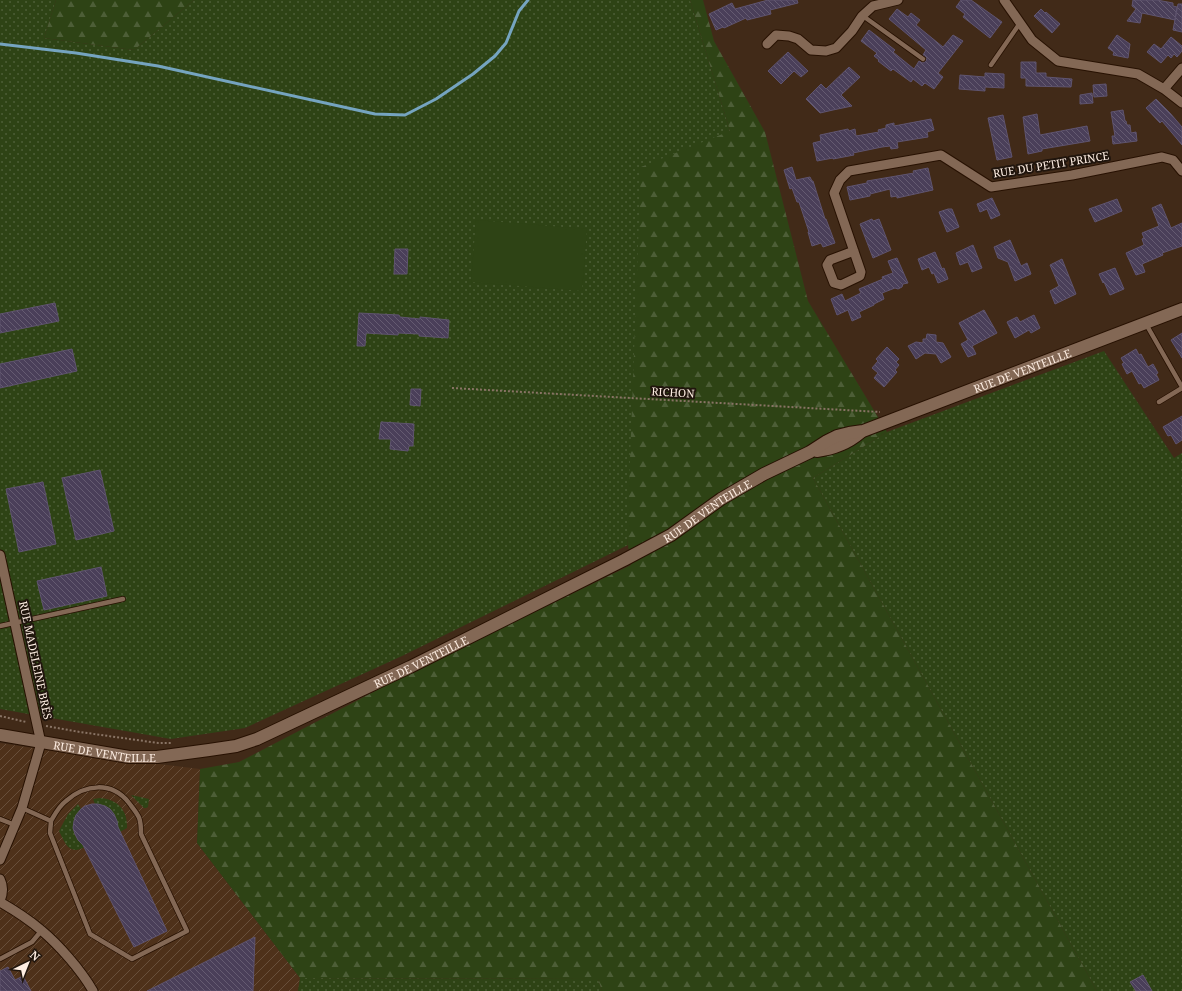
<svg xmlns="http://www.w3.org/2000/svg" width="1182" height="991" viewBox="0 0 1182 991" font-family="'Noto Serif',serif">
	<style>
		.industrial { fill: url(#industrial-furrows) }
		.grass { fill: url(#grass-dots) }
		.forest { fill: url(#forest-firs) }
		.park { fill: #2e4315 }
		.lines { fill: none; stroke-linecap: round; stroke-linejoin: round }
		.stream { stroke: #75a4c0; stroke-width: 3 }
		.building { fill: url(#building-back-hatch); stroke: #5f546f }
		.lane-casing { stroke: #271102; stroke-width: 6 }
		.street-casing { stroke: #271102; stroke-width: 11 }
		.secondary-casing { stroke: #271102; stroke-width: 14 }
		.path { stroke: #897465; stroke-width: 2; stroke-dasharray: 2 2; stroke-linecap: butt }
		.lane { stroke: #836855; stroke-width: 4.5 }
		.street { stroke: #836855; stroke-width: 9 }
		.secondary { stroke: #836855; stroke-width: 12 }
		.labels { text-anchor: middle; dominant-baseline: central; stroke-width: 4; stroke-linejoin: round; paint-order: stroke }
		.street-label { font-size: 11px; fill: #fdede2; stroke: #20150d }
	</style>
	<defs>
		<pattern id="industrial-furrows" width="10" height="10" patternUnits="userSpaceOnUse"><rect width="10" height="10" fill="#4e311a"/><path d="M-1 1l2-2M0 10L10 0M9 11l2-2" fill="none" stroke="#684f3b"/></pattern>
		<pattern id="grass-dots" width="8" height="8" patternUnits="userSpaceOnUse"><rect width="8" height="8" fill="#2e4315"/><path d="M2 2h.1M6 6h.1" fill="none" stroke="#4d5e37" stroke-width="1.8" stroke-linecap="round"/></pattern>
		<pattern id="forest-firs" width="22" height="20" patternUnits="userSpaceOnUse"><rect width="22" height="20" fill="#2e4315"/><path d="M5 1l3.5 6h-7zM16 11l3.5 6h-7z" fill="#4d5e37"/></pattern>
		<pattern id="building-back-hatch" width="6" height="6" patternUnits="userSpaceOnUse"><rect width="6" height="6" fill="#4a3f59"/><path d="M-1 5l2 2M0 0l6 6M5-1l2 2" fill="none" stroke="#655b71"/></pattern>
	</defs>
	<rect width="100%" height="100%" fill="#412a18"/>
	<path class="industrial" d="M0,743L52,751L200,769L197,843L300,978L298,991H0Z"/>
	<path class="grass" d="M0,0H56L44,38L134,50L194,0H690L730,131L627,539L628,545L402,656L245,728L171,739L0,709Z
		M1104,351L1174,458L1182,453V991H1097L813,478L887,432Z
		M131,795L149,799L148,807L146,808H144Z
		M100,798C117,799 128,810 127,828L120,832C114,819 115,804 95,804L93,799Z
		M78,804L81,809C73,817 70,830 78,840C81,843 83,844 85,847C69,856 65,843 59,831L68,814Z
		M300,978L598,979L602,991H298Z"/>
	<path class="forest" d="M56,0H194L134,50L44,38Z
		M690,0H703L714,41L765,132L808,301L887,432L813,478L1097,991H602L598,979L300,978L197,843L200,769L239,762L410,673L631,565L627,539L641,167L730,131Z"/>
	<path class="park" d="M476,220L587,229L582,291L471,282Z"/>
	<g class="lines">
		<path class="stream" d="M0,44L76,53L158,66L375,114L405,115L436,99L473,74L495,56L506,43L519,11L528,0"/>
	</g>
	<path class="building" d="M768,0H797L798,3L770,10L771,14L747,20L746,18L724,28L723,27L716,30L709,14L732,3L735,9Z
		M961,0H971L1002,22L990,38L963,17L965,14L956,7Z
		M1133,0H1157L1173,3V6L1177,7L1175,20L1142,13L1140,23L1127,21L1136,9L1132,6Z
		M1178,4H1182V32L1173,30Z
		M897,9L908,17L911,13L920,20L916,25L943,47L953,35L963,41L938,73L943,77L934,89L925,83L922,86L913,79L911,82L893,69L891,71L878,61L879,60L874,56L877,53L861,41L869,30L895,50L893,52L914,69L919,61L923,63L926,61L927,58L923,55L926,50L889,19Z
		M1041,9L1045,13L1046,12L1060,24L1052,33L1034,16Z
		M1117,35L1130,44L1128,58L1113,55L1114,52L1108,48Z
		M1171,37L1182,46V51L1177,57L1174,54L1171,58L1168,55L1161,63L1147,52L1154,44L1161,49Z
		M788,52L808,71L801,77L794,71L781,84L768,71Z
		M1021,62H1036V73H1046V77L1072,79L1071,87L1026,86V78H1021Z
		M849,67L860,77L841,95L852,106L833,110L820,113L806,99L821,84L826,89Z
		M985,73L1004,74V88L985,87V91L959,89L960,75L985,77Z
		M1106,84L1107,96L1094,97L1093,85Z
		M1092,93L1093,103L1080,104V95Z
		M1156,99L1170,113L1182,127V145L1162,121L1160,123L1146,108Z
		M1123,110L1125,121H1126L1127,125H1130L1131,133L1136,132L1137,141L1113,144L1112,136H1115L1111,112Z
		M1037,114L1040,135L1087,126L1090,141L1042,149V151L1028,154L1023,117Z
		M1003,115L1012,157L997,160L988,118Z
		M931,119L934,130L927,132L928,137L897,142L898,148L891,149L890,146L882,147L853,153L854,155L833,159V158L817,161L813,143L821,141L820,135L848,129L849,131L855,129L856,136L879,132L878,130L886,128V125L894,123V126Z
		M792,167L796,180L810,177L812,181H813L825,219H826L835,243L823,247L821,243L812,246L808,232H809L799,202H797L792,188L790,189L784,170Z
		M928,168L933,190L897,198V196L891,197L890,189L870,194V196L850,200L847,187L867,183V181L914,173L913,171Z
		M992,198L1000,215L991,219L987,209L980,212L977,204Z
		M1117,199L1122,211L1095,222L1089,209Z
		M1161,204L1171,228L1182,223V246L1162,253L1163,255L1142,264L1145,272L1136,275L1126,253L1144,245L1142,239L1144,238L1142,233L1159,226L1152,208Z
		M948,209H952L959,227L947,232L939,212Z
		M872,219L873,221L879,219L891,250L873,258L860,224Z
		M1010,240L1021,266L1027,263L1031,274L1015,281L1008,262L998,258L994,247Z
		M973,245L982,268L972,272L968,262L960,265L956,253Z
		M395,249H408L407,274H394Z
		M935,252L942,269L944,268L948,279L938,283L934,273L932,274L929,267L922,270L918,259Z
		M897,258L908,283L903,284L902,287L898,289L895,288L882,293L884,299L874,304V305L859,312L861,317L852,321L848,310L837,315L831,299L842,294L845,301L861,293L859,289L883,279L882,277L893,273L888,261Z
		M1062,259L1076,294L1055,304L1050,291L1059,286L1050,265Z
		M1115,268L1124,289L1110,295L1104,282L1103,283L1099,274Z
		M55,303L59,321L0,333V314Z
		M984,310L997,333L972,346L976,354L968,357L961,344L968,340L959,323Z
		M359,313L399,315L400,317L420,319V317L449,320L448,338L419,336V334L398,333V335L366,333L365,346H357Z
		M1034,315L1040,328L1031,333L1029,330L1015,338L1007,322L1017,317L1020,322Z
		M1182,333V358L1171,340Z
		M927,334L936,335V342L943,343L951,357L941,363L936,354L925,353L916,359L908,346L916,342L923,343V339H926Z
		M887,347L899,359L896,362L899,365L895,370L897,372L884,387L874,378L878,373L872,368L878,361L876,359Z
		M72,349L77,371L0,388V364Z
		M1136,349L1139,355L1141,354L1148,367L1153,364L1158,373L1156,374L1159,380L1144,388L1141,383L1139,384L1132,371L1127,374L1122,364L1124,363L1121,358Z
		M411,389H421L420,406L410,405Z
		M1182,416V440L1176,444L1171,435L1168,436L1163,427Z
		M381,422L414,424L413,446H409L408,451L390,449L391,439H379Z
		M100,470L114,531L76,540L62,478Z
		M43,482L56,544L19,552L6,489Z
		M101,567L107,596L44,610L37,581Z
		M92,804H98L105,806L110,809L114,814L117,821L118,827L167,931L134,947L83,845L78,840L75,834L73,828L74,821L76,815L81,809L85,806Z
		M255,937L253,991H147Z
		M8,967L15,980L23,976L31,991H0V971Z
		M1143,975L1152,991H1136L1130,982Z"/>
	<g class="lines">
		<defs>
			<path id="lane" d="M863,16L923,59
				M991,65L1020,23
				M1146,324L1182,387
				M1159,402L1182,388
				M0,626L123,599
				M22,808L51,821L50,833L90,934L132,959L187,931L141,834C141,817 139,816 129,803C112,781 85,784 66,801C59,806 55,814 51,821
				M0,819L15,825
				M0,959L32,942L42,930"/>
			<path id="street" d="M1004,0L1032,40L1058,61L1138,74L1164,89L1182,103
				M767,44L776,35L789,36L798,39L811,50L826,51L836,48L852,31L862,16L873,6L898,0
				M1164,89L1182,68
				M854,251L830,260L827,265L834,283L841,285L860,276L861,272L834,193L840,180L849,171L941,155L991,187L1072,175L1162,157L1173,160L1182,171
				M0,555L41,743L22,808L0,860
				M0,879C4,887 3,894 0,901
				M0,902C14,910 28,919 41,930C59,945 81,970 93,991"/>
			<g id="secondary">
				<path d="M817,451C833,449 847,444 860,433"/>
				<path id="s1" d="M0,735L129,757H157L209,750L236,746L257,739L410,667L624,560L671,535L721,499L764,474L810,452L827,441L837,436L849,433L863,431L1182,309"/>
			</g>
		</defs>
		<use href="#lane" class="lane-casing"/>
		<use href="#street" class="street-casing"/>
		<use href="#secondary" class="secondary-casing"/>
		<path class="path" d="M452,388L880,412
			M0,716L26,722
			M46,726L80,732L158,743H172"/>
		<use href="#lane" class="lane"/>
		<use href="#street" class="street"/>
		<use href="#secondary" class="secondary"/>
	</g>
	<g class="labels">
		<g class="street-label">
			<text transform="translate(1051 164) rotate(-9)">RUE DU PETIT PRINCE</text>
			<text stroke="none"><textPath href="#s1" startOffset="1113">RUE DE VENTEILLE</textPath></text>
			<text transform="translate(673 392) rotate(3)">RICHON</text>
			<text stroke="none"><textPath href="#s1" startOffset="766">RUE DE VENTEILLE</textPath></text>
			<text transform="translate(36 660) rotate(78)">RUE MADELEINE BRÈS</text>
			<text stroke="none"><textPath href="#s1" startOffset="442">RUE DE VENTEILLE</textPath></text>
			<text stroke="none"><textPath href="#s1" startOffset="106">RUE DE VENTEILLE</textPath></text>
		</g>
	</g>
	<g transform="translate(28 963) rotate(43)" stroke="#20150d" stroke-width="3" paint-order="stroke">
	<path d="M0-3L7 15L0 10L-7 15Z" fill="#fdede2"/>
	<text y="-6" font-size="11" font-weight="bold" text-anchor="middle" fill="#fdede2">N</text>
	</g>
</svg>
